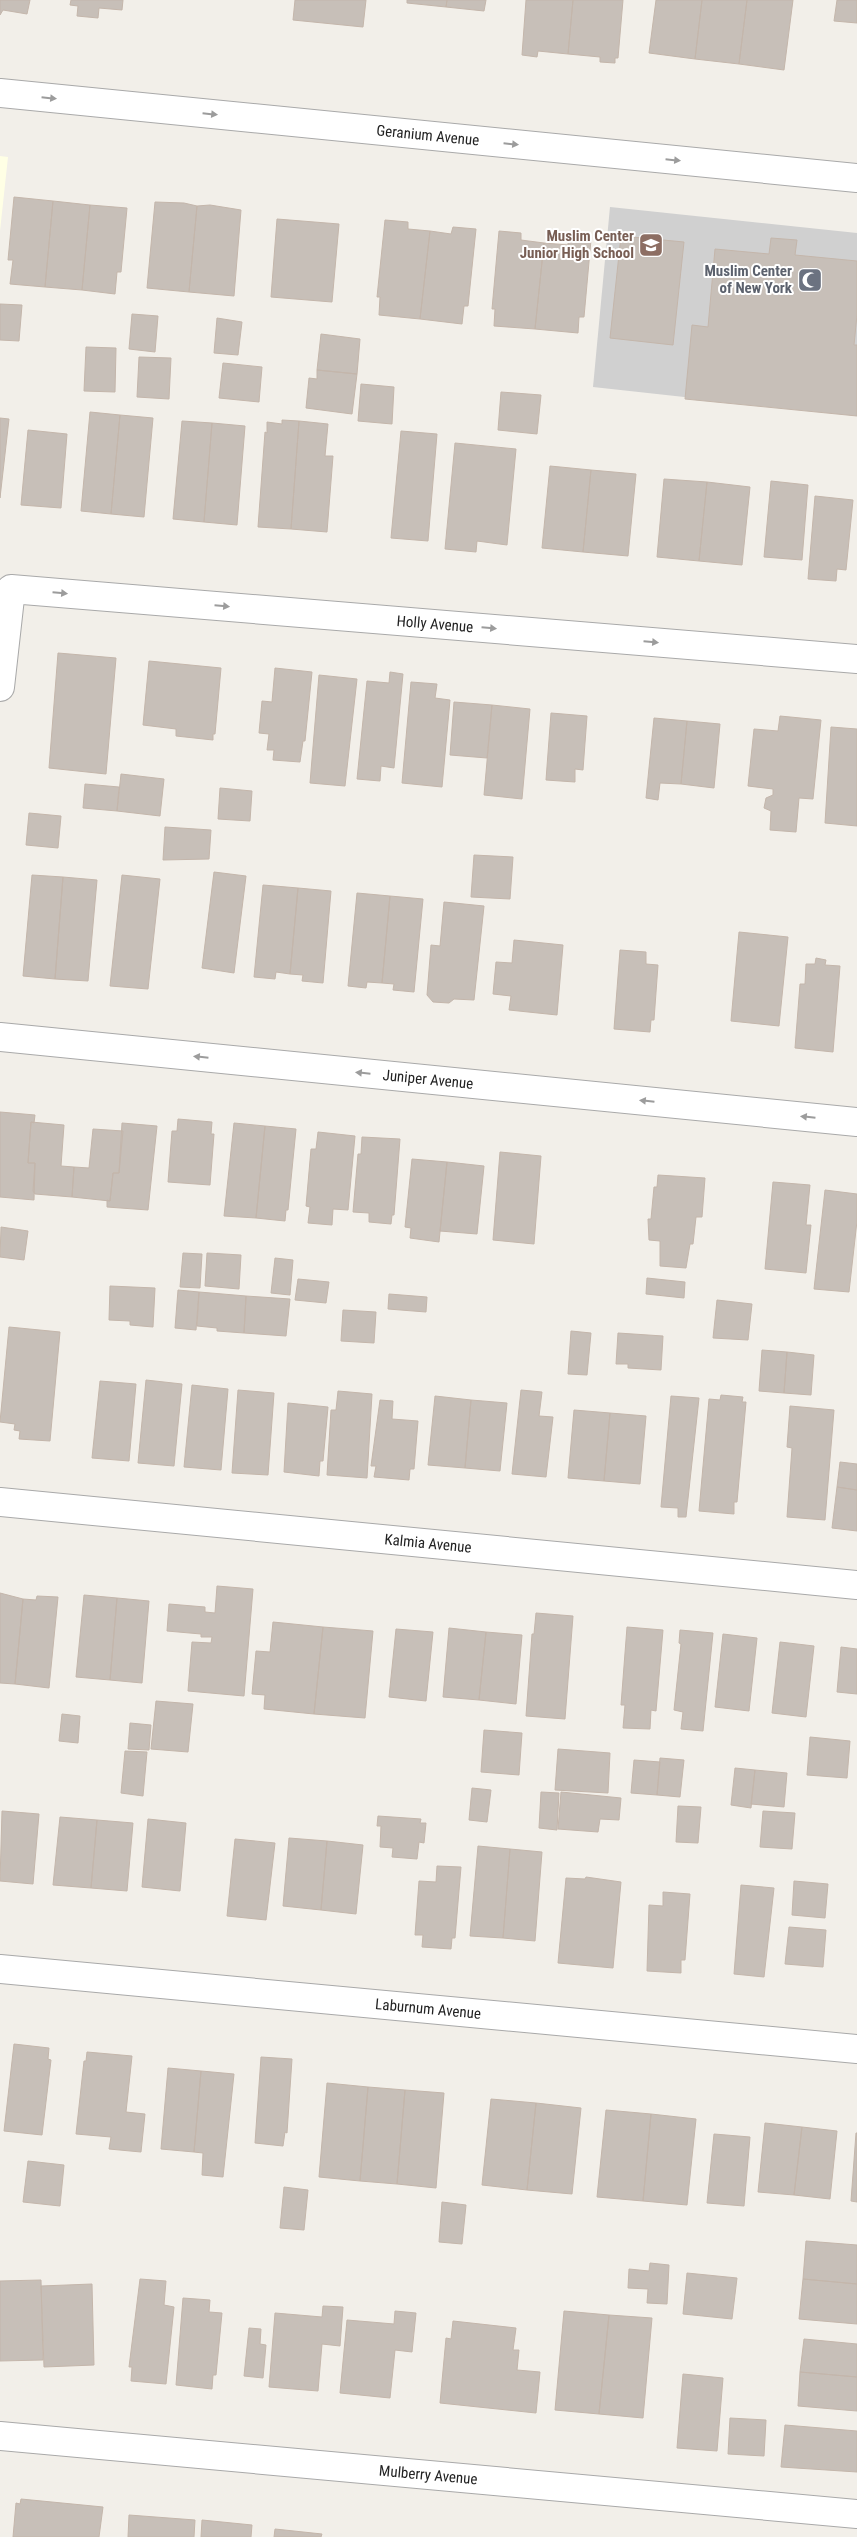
<svg xmlns="http://www.w3.org/2000/svg" width="857" height="2537" viewBox="0 0 857 2537" font-family="'Roboto Condensed',sans-serif">
	<style>
		.education { fill: #ffffe5 }
		.religious { fill: #d0d0d0 }
		.building { fill: #c7bfb8; stroke: #c4b6ab }
		.lines { fill: none; stroke-linecap: round; stroke-linejoin: round }
		.minor-casing { stroke: #a9a9a9; stroke-width: 30 }
		.minor { stroke: #fff; stroke-width: 28 }
		.oneway { fill: #9c9c9c }
		.labels { text-anchor: middle; dominant-baseline: central; stroke-width: 4; stroke-linejoin: round; paint-order: stroke }
		.street-label { font-size: 15px; fill: #222; stroke: #fff }
		.education-label { font-size: 15px; font-weight: bold; fill: #785e54; stroke: #fff; text-anchor: end }
		.worship-label { font-size: 15px; font-weight: bold; fill: #5b616d; stroke: #fff; text-anchor: end }
	</style>
	<rect width="100%" height="100%" fill="#f2efe9"/>
	<path class="education" d="M0,156L8,157L0,231Z"/>
	<path class="religious" d="M610,207L857,233V416L593,387Z"/>
	<path class="building" d="M0,0H30L27,14L3,10L0,15Z
		M71,0H123L122,10L99,8L98,18L77,16L78,6L70,5Z
		M295,0H366L363,27L293,20Z
		M407,0H447L446,7L407,3Z
		M447,0H486L484,11L446,7Z
		M526,0H573L568,54L538,51L537,57L522,55Z
		M573,0H623L618,58H615V63L600,62V57L568,54Z
		M656,0H702L695,59L649,53Z
		M702,0H747L739,64L695,59Z
		M747,0H793L784,70L739,64Z
		M837,0H857V23L834,21Z
		M14,197L53,201L45,287L10,284L13,260H8Z
		M53,201L90,205L82,290L45,287Z
		M155,202L184,203L197,206L189,292L147,288Z
		M90,205L127,208L121,272H117L115,294L82,290Z
		M210,205L241,210L234,296L189,292L197,206Z
		M277,219L339,224L332,302L271,297Z
		M385,220L408,222V229L430,231L420,319L379,315L380,297H377Z
		M453,227L476,229L468,306H464L462,324L420,319L430,231L451,234Z
		M499,231L521,233V240L544,243L535,329L494,326L495,309H492Z
		M621,236L684,242L673,345L610,338Z
		M568,238L591,240L584,317H579L578,333L535,329L544,243L568,245Z
		M771,238L797,240L795,255L857,261V315L854,345H857V416L685,399L692,325L708,327L715,249L769,254Z
		M0,304L22,305L19,341L0,340Z
		M132,314L158,316L155,352L129,349Z
		M217,318L242,322L238,355L214,353Z
		M321,334L360,339L357,374L317,370Z
		M86,347L116,348L115,392L84,391Z
		M139,357L171,358L169,399L137,397Z
		M223,363L262,367L259,402L219,398Z
		M317,370L357,374L352,414L306,408L309,378L317,379Z
		M361,384L394,387L392,424L358,421Z
		M501,392L541,395L537,434L498,430Z
		M90,412L120,415L111,514L81,511Z
		M120,415L153,418L144,517L111,514Z
		M0,418L9,419L0,498Z
		M282,420L299,421L291,529L258,527L265,432L267,433V422L282,424Z
		M182,421L212,423L204,522L173,519Z
		M299,421L328,424L325,456H333L327,532L291,529Z
		M212,423L245,426L237,525L204,522Z
		M28,430L67,434L61,508L21,505Z
		M401,431L437,434L428,541L391,538Z
		M455,443L516,449L507,545L477,541L476,552L445,549Z
		M550,466L591,470L583,552L542,548Z
		M591,470L636,474L628,556L583,552Z
		M664,479L707,482L699,561L657,557Z
		M771,481L808,485L802,560L764,557Z
		M707,482L750,487L742,565L699,561Z
		M815,496L853,500L846,570L837,569L836,581L808,579Z
		M58,653L116,658L106,774L49,768Z
		M149,661L221,668L215,734H213V740L176,736V729L143,725Z
		M275,668L312,672L305,741H303L300,762L273,760L274,750H267L269,734L259,733L262,701L272,702Z
		M390,672L403,674L394,768L381,766L380,781L357,779L367,681L389,683Z
		M319,675L357,679L345,786L310,783Z
		M411,682L437,684L435,698L450,700L442,787L402,783Z
		M454,702L492,705L487,758L450,755Z
		M492,705L530,709L522,799L484,795Z
		M551,713L587,716L583,770L575,769V782L546,780Z
		M780,716L821,720L813,799L799,798L796,832L770,830L771,811L764,808L766,798L773,795V789L748,786L754,729L778,731Z
		M654,718L687,721L681,784L660,783L658,800L646,798Z
		M687,721L720,724L714,788L681,784Z
		M831,727L857,729V826L825,823Z
		M121,774L164,779L160,816L117,811Z
		M85,784L119,787L117,811L83,808Z
		M220,788L252,791L250,821L218,819Z
		M29,813L61,816L58,848L26,845Z
		M165,827L211,830L209,859L163,860Z
		M474,855L513,857L510,899L471,897Z
		M214,872L246,876L234,973L202,968Z
		M32,875L63,877L55,979L23,976Z
		M122,875L160,879L148,989L110,986Z
		M63,877L97,880L88,981L55,979Z
		M263,885L298,888L290,974L276,972L275,979L254,977Z
		M298,888L331,891L323,983L302,981L303,975L290,974Z
		M357,893L390,896L382,983L367,982L366,988L348,986Z
		M390,896L423,899L414,992L393,990L394,984L382,983Z
		M444,902L484,906L474,1000L454,999L449,1003L433,1002L427,995L431,945L440,946Z
		M739,932L788,937L779,1026L731,1021Z
		M514,940L563,945L557,1015L509,1010L511,996L493,994L496,962L512,963Z
		M620,950L646,952V964L658,965L654,1020H651L650,1032L614,1029Z
		M816,958L826,960L825,965L840,966L833,1052L795,1048L800,984H805L806,964H815Z
		M0,1112L35,1115L34,1123L31,1122L28,1163H35L34,1200L0,1197Z
		M178,1119L212,1122L211,1134H214L210,1185L168,1182L172,1131H177Z
		M31,1122L64,1125L61,1166L74,1167L72,1197L35,1194L33,1191L35,1163H28Z
		M122,1123L157,1126L148,1210L107,1207V1200L110,1201L113,1173H119Z
		M234,1123L265,1126L256,1218L224,1216Z
		M265,1126L296,1129L288,1210H286L285,1221L256,1218Z
		M93,1129L123,1131L119,1173H113L110,1201L72,1197L74,1167L89,1168Z
		M318,1132L355,1136L348,1210L333,1209L332,1225L308,1223L310,1207L306,1206L311,1149H316Z
		M362,1137L400,1139L394,1215H392L391,1224L369,1222V1213L353,1212L358,1154H361Z
		M500,1152L541,1156L534,1244L493,1240Z
		M412,1159L447,1162L439,1242L410,1238L411,1228L405,1227Z
		M447,1162L484,1166L477,1234L440,1231Z
		M658,1175L705,1178L702,1217H696L693,1244H690L686,1268L660,1266V1241L649,1240L648,1219H651L654,1187H657Z
		M773,1182L810,1185L806,1225H811L806,1273L765,1269Z
		M825,1190L857,1194V1221L849,1292L814,1289Z
		M1,1227L28,1231L24,1260L0,1257Z
		M183,1253L202,1254L200,1288L180,1287Z
		M207,1253L241,1255L239,1289L205,1286Z
		M275,1258L293,1260L290,1295L271,1293Z
		M647,1278L685,1282L684,1298L646,1294Z
		M298,1279L329,1282L326,1303L295,1300Z
		M110,1286L155,1288L153,1327L130,1325V1321L109,1320Z
		M178,1290L199,1292L196,1330L175,1328Z
		M199,1292L246,1296L244,1333L217,1331V1328L197,1326Z
		M389,1294L427,1297L426,1312L388,1309Z
		M246,1296L290,1299L286,1336L244,1333Z
		M717,1300L752,1304L748,1340L713,1338Z
		M343,1310L376,1312L374,1343L341,1341Z
		M9,1327L60,1332L50,1441L19,1439L20,1431L14,1430L15,1424L0,1422Z
		M571,1331L591,1333L587,1375L568,1374Z
		M618,1333L663,1336L661,1370L628,1368V1364H616Z
		M762,1350L787,1352L784,1393L759,1391Z
		M787,1352L814,1355L811,1395L784,1393Z
		M146,1380L182,1384L174,1466L138,1463Z
		M100,1381L136,1384L129,1461L92,1458Z
		M192,1385L228,1389L221,1470L184,1467Z
		M238,1390L274,1393L268,1475L232,1473Z
		M521,1390L542,1392L539,1416L553,1417L546,1477L512,1474Z
		M338,1391L372,1394L367,1478L327,1475L331,1410H336Z
		M721,1395L743,1397L742,1402H746L737,1502H734V1514L699,1511L709,1399L720,1400Z
		M435,1396L471,1400L465,1468L428,1465Z
		M671,1396L699,1398L686,1517H678V1508L661,1507Z
		M380,1400L393,1401L392,1419L418,1421L414,1469H410L409,1480L374,1477L376,1466H371Z
		M471,1400L507,1403L500,1471L465,1468Z
		M288,1403L328,1407L323,1461H320L319,1476L284,1472Z
		M790,1406L834,1410L825,1520L787,1517L792,1448L787,1447Z
		M574,1410L610,1413L604,1481L568,1478Z
		M610,1413L646,1416L640,1484L604,1481Z
		M840,1462L857,1464V1490L837,1487Z
		M837,1487L857,1490V1531L832,1528Z
		M217,1586L253,1589L244,1696L188,1691L192,1642L211,1643L212,1637H201V1634L167,1631L169,1604L205,1607V1612L215,1613Z
		M0,1593L23,1599L15,1684L0,1683Z
		M84,1595L117,1598L110,1680L76,1677Z
		M37,1596L58,1597L49,1688L15,1684L23,1599L36,1600Z
		M117,1598L149,1601L142,1683L110,1680Z
		M536,1613L573,1616L565,1719L526,1716L532,1634H534Z
		M273,1622L323,1627L314,1714L264,1709L265,1695L252,1694L256,1651L270,1652Z
		M323,1627L373,1631L365,1718L314,1714Z
		M627,1627L663,1630L656,1711L651,1710L650,1729L623,1728L625,1705H621Z
		M449,1628L486,1632L479,1700L443,1697Z
		M396,1629L433,1632L426,1701L389,1697Z
		M680,1630L713,1633L703,1731L681,1729L683,1712L674,1710L681,1644L679,1643Z
		M486,1632L522,1635L516,1704L479,1700Z
		M723,1634L757,1638L749,1711L715,1707Z
		M780,1642L814,1646L806,1717L772,1713Z
		M841,1647L857,1649V1694L837,1692Z
		M156,1701L193,1704L188,1752L151,1749Z
		M62,1714L80,1716L78,1743L59,1741Z
		M130,1723L151,1725L149,1750L128,1749Z
		M484,1730L522,1733L519,1775L481,1772Z
		M810,1737L850,1741L847,1778L807,1775Z
		M558,1749L610,1753L608,1793L555,1790Z
		M125,1751L147,1752L143,1796L121,1793Z
		M660,1758L684,1760L680,1797L657,1795Z
		M634,1760L660,1762L657,1795L631,1793Z
		M735,1768L755,1770L751,1808L731,1805Z
		M755,1770L787,1773L784,1807L751,1804Z
		M472,1788L491,1790L487,1822L469,1820Z
		M541,1792L559,1793L557,1830L539,1828Z
		M561,1792L621,1798L619,1820L600,1819L598,1832L558,1829Z
		M678,1806L701,1807L698,1843L676,1842Z
		M2,1811L39,1814L33,1884L0,1881Z
		M763,1811L795,1813L792,1849L760,1847Z
		M378,1816L421,1819L420,1823H426L424,1843L419,1842L417,1859L392,1857L393,1848L380,1847L381,1826H377Z
		M60,1817L97,1820L91,1888L53,1885Z
		M148,1819L186,1823L180,1891L142,1887Z
		M97,1820L133,1823L127,1891L91,1888Z
		M289,1838L327,1841L321,1910L283,1906Z
		M235,1839L275,1843L266,1920L227,1916Z
		M327,1841L363,1845L356,1914L321,1910Z
		M478,1846L510,1849L503,1938L470,1936Z
		M510,1849L542,1852L535,1941L503,1938Z
		M437,1866L461,1867L455,1938H452L451,1949L422,1947L423,1935H415L419,1881L436,1882Z
		M586,1877L621,1882L613,1968L558,1963L566,1878L585,1879Z
		M794,1881L828,1884L825,1918L792,1915Z
		M741,1885L774,1888L764,1977L734,1974Z
		M663,1892L690,1894L685,1960H681V1973L647,1971L649,1905L663,1906Z
		M789,1927L826,1930L823,1967L785,1964Z
		M14,2044L49,2048L48,2059L51,2060L42,2135L4,2131Z
		M87,2052L132,2056L126,2112L145,2114L141,2152L109,2149L111,2137L76,2134L84,2061H86Z
		M261,2057L292,2059L287,2133L285,2132L283,2146L255,2143Z
		M168,2068L201,2071L194,2152L161,2149Z
		M201,2071L234,2074L223,2177L202,2175L203,2153L194,2152Z
		M327,2083L368,2087L360,2181L319,2177Z
		M368,2087L405,2090L397,2184L360,2181Z
		M405,2090L444,2093L436,2188L397,2184Z
		M491,2099L536,2103L527,2190L482,2185Z
		M536,2103L581,2108L572,2194L527,2190Z
		M606,2110L651,2114L643,2201L597,2197Z
		M651,2114L696,2119L687,2205L643,2201Z
		M765,2123L802,2127L794,2195L758,2192Z
		M802,2127L837,2131L830,2199L794,2195Z
		M856,2133H857V2202L851,2201Z
		M714,2134L750,2137L744,2206L707,2203Z
		M28,2161L64,2165L60,2206L23,2202Z
		M284,2187L308,2190L304,2230L280,2228Z
		M442,2202L466,2205L462,2244L439,2242Z
		M806,2241L857,2245V2284L803,2279Z
		M650,2263L669,2265L667,2304L647,2303L648,2289L628,2288L629,2269L649,2271Z
		M687,2273L737,2278L732,2319L683,2314Z
		M140,2279L166,2281L164,2305L174,2307L166,2384L131,2381L132,2367H129Z
		M803,2279L857,2284V2324L799,2319Z
		M41,2280L43,2360L0,2361V2281Z
		M92,2284L94,2365L44,2367L41,2286Z
		M183,2298L210,2300L209,2312L222,2313L216,2375H213L212,2389L176,2385Z
		M323,2306L343,2307L340,2346L322,2344L318,2391L269,2387L275,2313L322,2317Z
		M395,2311L416,2313L412,2352L395,2350L390,2398L340,2393L347,2320L394,2324Z
		M564,2311L609,2315L599,2414L555,2410Z
		M609,2315L652,2318L643,2418L599,2414Z
		M453,2321L516,2328L513,2350H519L517,2370L540,2372L536,2413L440,2403L446,2338L451,2339Z
		M249,2328L261,2329L260,2344L266,2345L263,2378L244,2376Z
		M804,2339L857,2344V2377L800,2372Z
		M800,2372L857,2377V2411L798,2406Z
		M683,2374L723,2378L717,2451L677,2448Z
		M730,2418L766,2420L764,2456L728,2454Z
		M785,2425L857,2431V2472L781,2467Z
		M21,2499L103,2507L99,2537H13L16,2503L20,2504Z
		M129,2515L195,2520L194,2537H128Z
		M202,2520L252,2525L251,2537H201Z
		M275,2529L322,2534L321,2537H274Z"/>
	<g class="lines">
		<defs>
			<g id="minor">
				<path id="s1" d="M0,93L857,178"/>
				<path id="s2" d="M0,687L11,589L857,659"/>
				<path id="s3" d="M0,1037L857,1122"/>
				<path id="s4" d="M0,1502L857,1585"/>
				<path id="s5" d="M0,1969L857,2049"/>
				<path id="s6" d="M0,2436L857,2514"/>
			</g>
		</defs>
		<use href="#minor" class="minor-casing"/>
		<use href="#minor" class="minor"/>
	</g>
	<defs><path id="oneway-solid" d="M-6-.8H1V-3.2L6.5 0L1 3.2V.8H-6Z" transform="scale(1.25)"/></defs>
	<g class="oneway">
		<use href="#oneway-solid" transform="translate(49 98) rotate(6)"/>
		<use href="#oneway-solid" transform="translate(210 114) rotate(6)"/>
		<use href="#oneway-solid" transform="translate(511 144) rotate(6)"/>
		<use href="#oneway-solid" transform="translate(673 160) rotate(6)"/>
		<use href="#oneway-solid" transform="translate(60 593) rotate(5)"/>
		<use href="#oneway-solid" transform="translate(222 606) rotate(5)"/>
		<use href="#oneway-solid" transform="translate(489 628) rotate(5)"/>
		<use href="#oneway-solid" transform="translate(651 642) rotate(5)"/>
		<use href="#oneway-solid" transform="translate(201 1057) rotate(-174)"/>
		<use href="#oneway-solid" transform="translate(363 1073) rotate(-174)"/>
		<use href="#oneway-solid" transform="translate(647 1101) rotate(-174)"/>
		<use href="#oneway-solid" transform="translate(808 1117) rotate(-174)"/>
	</g>
	<defs>
		<symbol id="school-square" viewBox="-11 -11 22 22"><rect x="-9" y="-9" width="18" height="18" rx="4" fill="#8d6e63" stroke="#fff"/><path d="M0-5L7-2L0 1L-7-2ZM-4 1L0 2.5L4 1V4Q0 6-4 4Z" fill="#fff"/></symbol>
		<symbol id="mosque-square" viewBox="-11 -11 22 22"><rect x="-9" y="-9" width="18" height="18" rx="4" fill="#6b7280" stroke="#fff"/><path d="M3.5-4.9A6 6 0 1 0 3.5 4.9A5 5 0 1 1 3.5-4.9Z" fill="#fff"/></symbol>
	</defs>
	<g fill-rule="evenodd">
		<use href="#school-square" x="637" y="231" width="28" height="28"/>
		<use href="#mosque-square" x="796" y="266" width="28" height="28"/>
	</g>
	<g class="labels">
		<g class="street-label">
			<text stroke="none"><textPath href="#s1" startOffset="430">Geranium Avenue</textPath></text>
			<text stroke="none"><textPath href="#s2" startOffset="524">Holly Avenue</textPath></text>
			<text stroke="none"><textPath href="#s3" startOffset="430">Juniper Avenue</textPath></text>
			<text stroke="none"><textPath href="#s4" startOffset="430">Kalmia Avenue</textPath></text>
			<text stroke="none"><textPath href="#s5" startOffset="430">Laburnum Avenue</textPath></text>
			<text stroke="none"><textPath href="#s6" startOffset="430">Mulberry Avenue</textPath></text>
		</g>
		<g class="education-label">
			<text x="634" y="236">Muslim Center<tspan x="634" dy="17">Junior High School</tspan></text>
		</g>
		<g class="worship-label">
			<text x="792" y="271">Muslim Center<tspan x="792" dy="17">of New York</tspan></text>
		</g>
	</g>
</svg>
